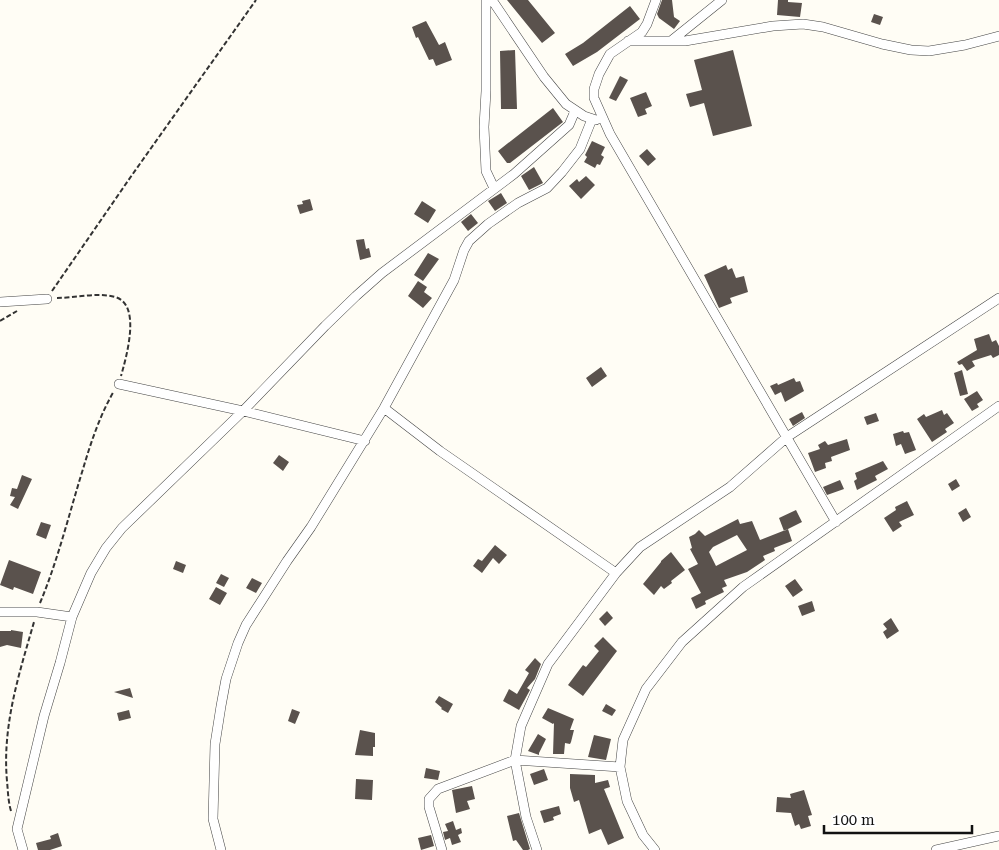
<svg xmlns="http://www.w3.org/2000/svg" width="999" height="850" viewBox="0 0 999 850" font-family="'Roboto Serif',serif">
<style>
.building{fill:#5a524d;fill-rule:evenodd}
.lines{fill:none;stroke-linecap:round;stroke-linejoin:round}
.minor-casing{stroke:#444;stroke-width:10}
.path{stroke:#333;stroke-width:2;stroke-dasharray:5 2.5;stroke-linecap:butt}
.minor{stroke:#fff;stroke-width:9}
</style>
<rect width="100%" height="100%" fill="#fffdf5"/>
<path class="building" d="M507,0h21l27,33 -13,10z
M662,0h10l2,17 6,4 -6,8 -15,-11 -2,-4z
M778,0h10v2l14,1 -2,14 -23,-2z
M630,6l10,13 -43,33 -24,14 -8,-12 18,-11z
M874,14l9,3 -3,8 -9,-3z
M426,21l13,24 6,-3 7,18 -16,6 -3,-7 -4,1 -11,-23 -2,1 -4,-11z
M515,50l2,59h-16l-1,-58z
M733,50l19,76 -39,10 -9,-33 -14,4 -4,-13 16,-4 -8,-30z
M620,76l8,4 -12,21 -7,-3z
M646,92l6,14 -7,3 2,5 -9,3 -8,-19z
M553,108l10,14 -53,41h-3l-9,-12z
M592,141l13,6 -4,8 3,2 -4,8 -3,-1 -2,4 -11,-6 3,-5 -2,-2z
M647,149l9,10 -8,7 -9,-10z
M534,167l9,16 -14,7 -8,-14z
M586,176l9,9 -14,14 -12,-13 8,-7 2,3z
M501,193l6,10 -12,8 -7,-10z
M310,199l3,11 -13,4 -3,-9 6,-1 -1,-3z
M422,201l14,9 -8,13 -14,-9z
M471,214l7,9 -10,8 -7,-9z
M364,239l2,10 3,-1 2,9 -11,3 -4,-20z
M428,253l11,6 -16,22 -9,-6z
M726,265l2,5 4,-2 4,10 8,-2 4,16 -18,6 2,5 -13,5 -15,-33z
M418,281l9,6 -3,5 8,6 -9,10 -15,-12z
M989,334l3,8 4,-2 3,6v9l-6,3 -2,-3 -19,6 3,5 -8,5 -5,-7 -3,1 -2,-3 20,-12 -3,-11z
M601,367l6,9 -15,11 -6,-9z
M962,370l6,24 -8,2 -6,-23z
M794,378l2,4 4,-1 4,10 -19,11 -4,-10 -6,3 -5,-9 7,-3 1,2z
M977,391l6,9 -6,4 2,3 -7,4 -8,-12z
M942,410l2,5 3,-2 7,10 -9,6 2,3 -15,10 -15,-23 7,-5 2,3z
M802,412l3,6 -12,8 -4,-7z
M876,413l3,8 -12,4 -3,-8z
M903,431l1,2 5,-1 7,18 -11,4 -4,-10 -5,2 -3,-12z
M847,439l3,11 -19,7 1,4 -7,2 1,5 -11,4 -7,-19 12,-4 -2,-4 7,-4 3,4z
M279,455l10,7 -6,9 -10,-8z
M883,461l5,8 -13,7 2,4 -20,10 -3,-9 3,-2 -2,-6z
M22,475l10,4 -14,30 -8,-4 5,-8 -5,-1 2,-8 5,1z
M956,479l4,7 -8,5 -4,-7z
M840,480l4,9 -17,6 -4,-8z
M907,501l7,14 -15,7 3,4 -9,6 -9,-14 12,-8 -1,-3z
M966,508l5,9 -8,5 -5,-9z
M796,510l6,12 -18,9 -5,-13z
M738,519l2,5 12,-3 8,19 28,-11 4,12 -18,7 1,3 -12,5 2,4 -18,12 -23,8 3,6 -5,2 2,4 -19,9 1,3 -10,5 -5,-11 10,-5 -13,-24 10,-5 -8,-15 2,-1 -3,-11 6,-3 4,-4 6,6zM737,535l10,15 -31,16 -7,-14 4,-5z
M41,522l10,3 -5,14 -10,-4z
M495,545l12,10 -8,9 -6,-6 -11,15 -9,-7 5,-7 4,2z
M671,552l14,18 -14,11 1,2 -8,6 -3,-3 -7,9 -11,-11 18,-22v-1z
M9,560l32,12 -8,22 -19,-7 -1,3 -13,-5z
M176,561l10,4 -3,8 -10,-4z
M221,574l8,4 -5,9 -8,-4z
M252,578l10,5 -6,10 -10,-5z
M795,579l8,11 -10,7 -8,-11z
M216,587l11,6 -7,12 -11,-6z
M812,601l3,10 -13,5 -4,-10z
M607,611l6,7 -8,8 -6,-7z
M891,618l8,13 -12,8 -4,-7 4,-3 -4,-5z
M11,630l12,2 -2,16 -14,-3 -7,2v-16h11z
M603,637l14,14 -34,45 -15,-11 15,-20 3,2 13,-16 -5,-5z
M535,658l6,6 -6,15 -8,9 3,2 -11,20 -16,-9 6,-12 8,5 12,-21 -4,-3z
M130,688l3,10 -19,-6z
M439,696l14,8 -5,9 -7,-4 1,-1 -7,-6z
M606,704l10,6 -4,6 -10,-5z
M548,708l26,11 -4,11h4l-3,12 -1,2 -5,-1 -1,11h-11l1,-31 -1,1 -11,-6z
M292,709l8,3 -5,12 -7,-3z
M129,710l2,8 -12,3 -2,-8z
M360,730l15,3v14h-2v9l-18,-1z
M538,734l8,5 -7,14v2l-11,-4z
M594,735l17,4 -5,21 -18,-3z
M426,768l14,3 -2,9 -14,-2z
M544,769l4,11 -14,5 -4,-11z
M570,774l25,1v8l13,-3 2,7 -6,2 20,49 -16,7 -7,-16 -12,5 -10,-34 -5,2 -4,-14z
M356,779l17,1 -1,20 -17,-1z
M472,786l3,13 -8,2 3,8 -14,4 -4,-23z
M804,790l8,25 -4,1 3,10 -10,3 -2,-5 -4,2 -4,-13 -15,-1 1,-15 14,1 -1,-4z
M559,806l2,8 -8,3 1,3 -10,3 -4,-12z
M519,813l11,36 -2,1h-5l-7,-10 -3,1 -6,-25z
M453,821l3,9 5,-2 1,5 -4,2 3,7 -9,3 -2,-7 -5,2 -2,-8 5,-1 -3,-7z
M58,833l4,13 -12,4h-12l-2,-7 15,-4 -1,-3z
M431,835l3,11 -13,4 -3,-12z"/>
<g class="lines">
<defs>
<path id="minor" d="M486,0v91l-2,36 2,44 8,17
M492,0l52,77 22,27 18,12 12,4
M656,0l-9,24 -5,8 -32,22 -11,20 -5,15v9l16,36 226,388
M628,41h57l88,-15 30,-2 20,3 59,17 29,6 18,1 36,-6 34,-9
M671,41l51,-41
M0,302l47,-3
M119,384l124,27 122,30
M384,408l56,43 176,122
M0,612h37l35,5
M23,850l-6,-21 27,-113 16,-53 12,-46 19,-44 15,-25 16,-20 121,-117 82,-85 31,-30 26,-23 132,-99 55,-49 6,-14
M221,850l-8,-31 2,-75 6,-38 5,-27 12,-36 8,-18 41,-64 24,-34 73,-119 70,-128 10,-30 5,-9 19,-17 30,-21 29,-15 15,-16 18,-23 12,-30
M442,850l-13,-43v-8l9,-10 77,-29 105,7
M537,850l-11,-33 -11,-57 6,-34 27,-62 68,-91 24,-26 90,-60 57,-50 212,-139
M655,850l-12,-15 -16,-34 -7,-34 3,-27 23,-51 36,-47 61,-55 256,-181
M936,850l63,-14"/>
</defs>
<use href="#minor" class="minor-casing"/>
<path class="path" d="M52,291l80,-116 124,-175
M57,298c18,0 40,-6 58,-1 27,7 11,61 6,79
M0,321l17,-10
M40,603c18,-43 29,-89 43,-134 8,-27 17,-54 31,-78
M11,811c-3,-10 -3,-20 -4,-30 -5,-55 12,-107 27,-159"/>
<use href="#minor" class="minor"/>
</g>
<path d="M824 825v8h148v-8" fill="none" stroke="#111111" stroke-width="2.5"/>
<text x="832" y="825" font-size="15" fill="#111111" stroke="#ffffff" stroke-width="4" paint-order="stroke">100 m</text>
</svg>
